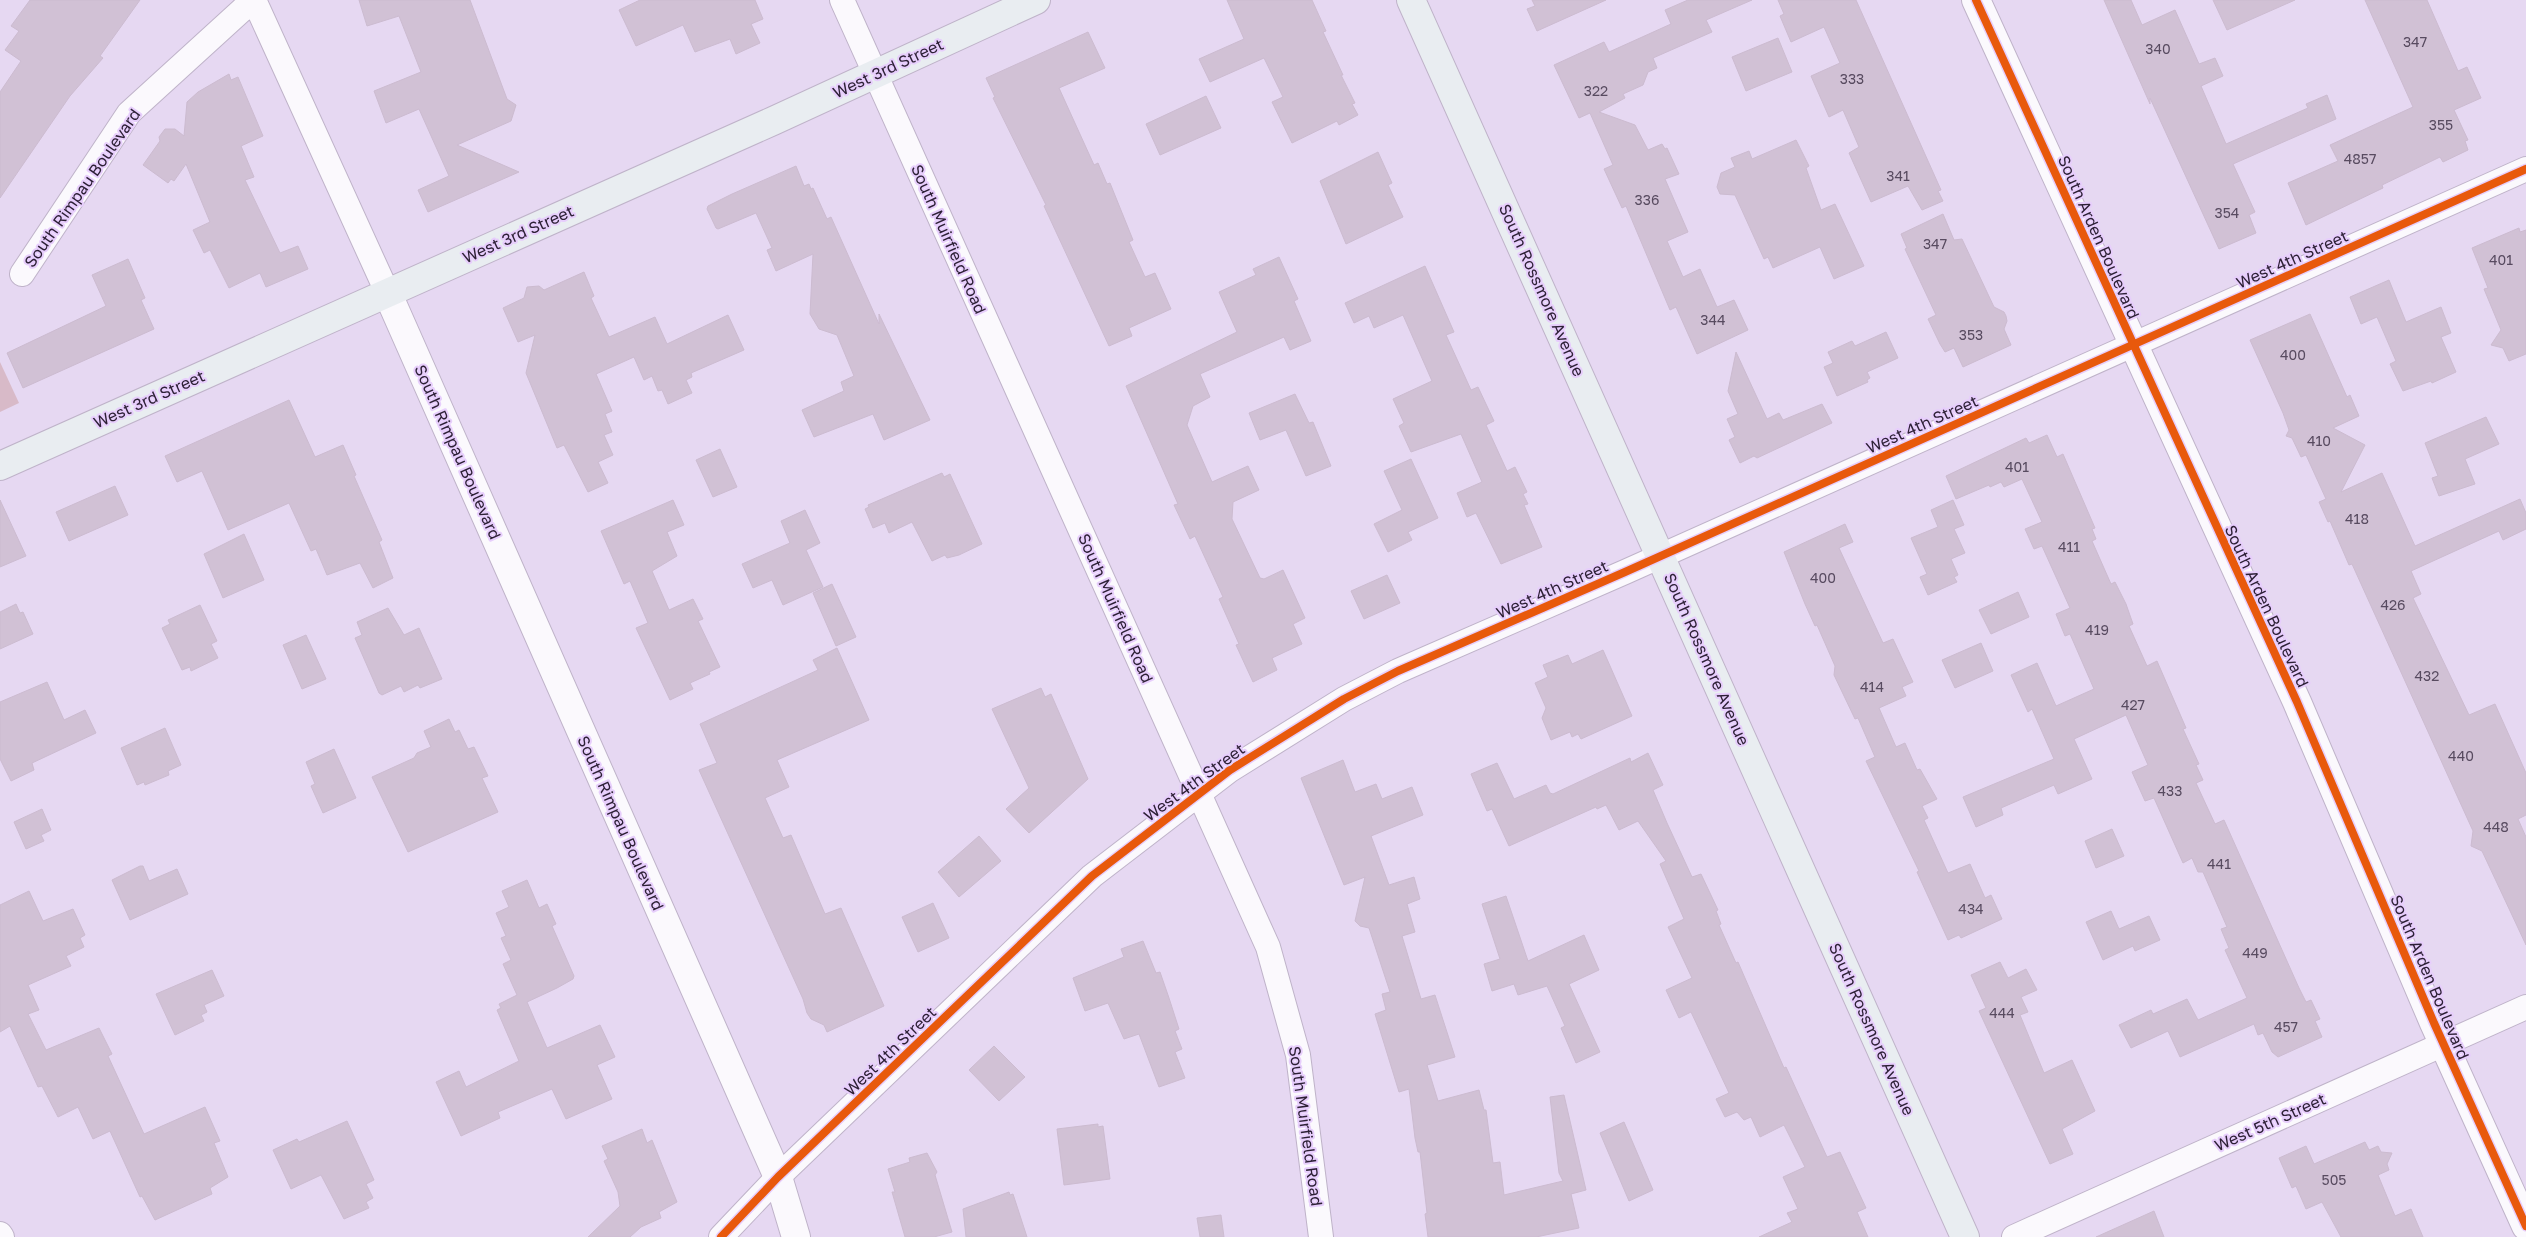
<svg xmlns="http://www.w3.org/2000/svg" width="2526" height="1237" viewBox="0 0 2526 1237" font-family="'Golos Text',sans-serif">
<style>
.grass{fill:#d8bac8}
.building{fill:#d1c1d5;stroke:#ccbbd0}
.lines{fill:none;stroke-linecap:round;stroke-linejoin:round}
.minor-casing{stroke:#bfb3c9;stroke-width:26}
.tertiary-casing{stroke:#bfb3c9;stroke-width:30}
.secondary-casing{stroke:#bfb3c9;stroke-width:30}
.minor{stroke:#fbf9fd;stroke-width:24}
.tertiary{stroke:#fbf9fd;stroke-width:28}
.secondary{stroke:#e9edf1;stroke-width:28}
.cycleway-casing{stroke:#e7cefc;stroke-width:11}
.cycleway{stroke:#e8590c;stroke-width:8}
.labels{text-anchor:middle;stroke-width:4;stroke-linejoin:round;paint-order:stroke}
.number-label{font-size:14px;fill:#584b60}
.street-label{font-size:16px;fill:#2d2036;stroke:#e7cefc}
</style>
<rect width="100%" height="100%" fill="#e6d8f2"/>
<path class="grass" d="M0,362l19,41 -19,9z"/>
<path class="building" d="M30,0h110l-40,56 3,2 -33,38 -70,102v-106l21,-31 -16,-11 14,-19 -8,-5z
M359,0h111l37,99 9,6 -5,16 -54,24 62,27 -91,40 -10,-22 31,-14 -30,-67 -33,14 -12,-32 47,-19 -22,-56 -32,10z
M640,0h115l8,19 -12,5 9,19 -24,11 -6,-15 -35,13 -12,-27 -47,21 -17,-36z
M1227,0h85l14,31 -3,1 20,43h-2l14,28 -3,1 6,11 -19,10 -2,-4 -45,22 -20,-41 11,-5 -19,-39 -54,24 -11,-23 45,-20z
M1532,0h74l-69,31 -10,-22 8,-3z
M1688,0h64l-46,20 6,12 -59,26 4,10 -9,4 -5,13 -20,9 2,4 -26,14 36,13 13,25 14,-6 3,5 2,-1 12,26 -14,5 23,53 -21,9 16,36 17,-8 17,38 17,-7 14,30 -51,24 -21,-47 -6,3 -44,-104 -4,2 -18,-39 9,-4 -23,-52 -11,5 -25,-53 50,-23 5,10 62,-28 -6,-14z
M1778,0h78l85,190 -3,1 5,10 -21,9 -14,-24 -37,16 -22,-49 10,-6 -16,-37 -14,7 -18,-41 29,-13 -16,-36 -33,15 -11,-26 4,-2z
M2104,0h27l11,25 33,-15 24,54 16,-6 8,18 -22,10 25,58 82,-36 -2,-4 21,-9 9,24 -103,45 22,48 -6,3 7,18 -37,16 -69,-151v6z
M2213,0h82l-68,30z
M2365,0h62l31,71 9,-4 14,31 -27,12 14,30 -3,1 3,9 -25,12 -3,-5 -58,28 1,3 -77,37 -18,-42 50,-22 -8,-16 83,-38z
M1088,32l17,36 -46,20 35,77 4,-2 9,21 3,-1 23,57 -4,2 16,35 10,-4 16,36 -42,19 3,8 -23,10 -65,-140 2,-1 -53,-107 2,-1 -9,-19z
M1778,38l14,34 -46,19 -14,-34z
M229,74l2,6 7,-3 25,59 -22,10 13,31 -9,3 35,73 18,-7 10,23 -42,18 -6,-14 -31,15 -19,-38 -6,3 -11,-23 17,-8 -24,-58 -12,17 -3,-2 -3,4 -25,-18 17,-24 -1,-4 6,-8h10l9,7 3,-34 11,-10z
M1206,96l15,32 -61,27 -14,-31z
M1796,140l13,26 -3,2 15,42 14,-6 29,62 -30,13 -14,-32 -47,21 -5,-11 -4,2 -29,-64 -15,-1 -3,-7 4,-14 14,-6 -4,-9 18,-7 3,8z
M1378,152l14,31 -4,2 15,32 -57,27 -26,-63z
M796,166l8,20 5,-2 2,5 2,-1 14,31 4,-2 48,107v-10l51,106 -46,20 -11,-26 -59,23 -12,-27 42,-19 -3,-9 13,-6 -17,-41 -18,-6 -9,-15 3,-60 -37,17 -9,-21 5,-2 -16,-35 -38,16 -2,-1 -9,-19 1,-3 24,-12z
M1943,214l11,26 8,-1 32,68 10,5 2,4 1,5 -3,8 7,16 -48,22 -9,-19 -9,4 -5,-8 -12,-25 8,-4 -31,-66 2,-1 -6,-14z
M2519,228l1,4 6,-2v124l-17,7 -6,-13 -12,-3 10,-15 -17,-41 4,-1 -16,-40z
M1279,257l19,42 -4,2 17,40 -21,9 -6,-13 -84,37 10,23 -17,9 -6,19 25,57 36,-16 11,24 -26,12 -1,17 28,59 4,1 19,-9 22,48 -12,6 9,20 -30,14 5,12 -24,12 -17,-37 3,-1 -20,-45 4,-2 -28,-61 -5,3 -16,-34 4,-1 -52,-118 111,-54 -18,-40 37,-17 -3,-6z
M128,259l17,39 -4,2 13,29 -131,59 -16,-35 99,-47 -14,-31z
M1425,266l29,66 -8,3 25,55 7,-3 16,34 -8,4 21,46 8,-4 12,25 -4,2 5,10 -4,1 18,42 -41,17 -25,-51 -9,4 -10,-24 25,-11 -21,-48 -50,18 -12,-26 5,-3 -11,-24 39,-18 -29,-66 -29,13 -5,-12 -15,7 -9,-20z
M584,272l10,24 -3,2 18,39 46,-20 12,27 61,-29 16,35 -53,23 1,4 -6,3 6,13 -24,11 -6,-14 -4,1 -6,-15 -8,4 -10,-23 -38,17 16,37 -7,3 7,18 -8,3 9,20 -15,7 10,21 -20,9 -24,-47 -7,3 -31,-75 9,-38 -17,7 -15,-34 21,-10 3,-11 12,-1 5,4z
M2389,280l17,42 35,-15 10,26 -10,4 15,35 -24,11 -1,-2 -28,10 -13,-27 6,-3 -19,-44 -16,7 -11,-27z
M2310,314l37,83 3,-2 9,21 -26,12 32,17 -24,47 41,-19 33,73 105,-47 6,14v16l-23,11 -4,-9 -88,40 10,23 -8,4 56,117 26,-11 31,69v42l-8,4 8,18v108l-44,-94 -11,-5 2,-15 -121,-267 -3,1 -19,-44 -2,1 -9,-20 7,-3 -20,-44 -5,2 -9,-19 -6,-2 3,-6 -6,-17 -33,-73z
M1886,332l12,26 -31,14 3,6 -3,2 1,2 -31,14 -13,-29 9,-4 -5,-11 24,-11 3,5z
M1736,352l31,67 12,-6 4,7 39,-16 10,19 -75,35 -3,-2 -14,7 -11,-23 6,-3 -8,-18 11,-5 -10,-23z
M1295,394l14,29 4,-1 18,44 -25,10 -20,-46 -26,10 -11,-27z
M289,400l26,57 28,-12 13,30 -2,1 28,64 -3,2 14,36 -20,10 -13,-25 -33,12 -11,-26 -5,2 -22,-48 -61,27 -26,-59 -25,11 -12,-26z
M2486,417l13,27 -34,15 10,25 -36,12 -7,-18 6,-2 -13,-33z
M2047,435l10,22 6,-3 32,74 -3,1 4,10 -4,2 19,43 4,-2 11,22 7,20 -4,2 18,40 10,-5 29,67 -3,1 16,35 -3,1 7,15 -7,3 19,41 9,-4 75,168 7,14 5,-2 9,19 -5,2 7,16 -44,20 -6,-5 -9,-19 -5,2 -4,-11 -74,33 -12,-26 -37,17 -12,-23 32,-15 2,4 34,-15 11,21 49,-22 -22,-48 4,-2 -8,-19 6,-2 -24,-55h-5l-6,-14 -9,5 -29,-65 -9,3 -13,-29 16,-7 -22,-50 -52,24 18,40 -34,15 -4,-9 -53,23 2,7 -27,12 -13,-30 91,-38 -22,-50 -4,3 -17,-37 26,-12 19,43 38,-17 -24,-55 -5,2 -9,-22 14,-6 -28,-62 -8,3 -9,-20 17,-7 -20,-43 -18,8 -3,-5 -11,5 -1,-2 -33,14 -10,-23 80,-38 3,5z
M720,449l17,38 -24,10 -17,-37z
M1411,459l27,59 -30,14 4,8 -24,12 -14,-28 28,-14 -18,-39z
M942,473l2,4 6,-3 32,70 -23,11 -12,3 -2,-3 -13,6 -20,-39 -23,11 -4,-10 -12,5 -8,-19 4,-2 -1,-2z
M115,486l13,29 -59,26 -13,-29z
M0,500l26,56 -26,11z
M673,500l11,25 -17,7 10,24 -25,15 17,39 24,-11 10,20 -5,2 22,46 -11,5 1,2 -20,9 3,6 -23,11 -34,-72 12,-5 -18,-42 -6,3 -23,-53z
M1953,500l11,25 -10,4 11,24 -14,6 7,16 -4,2 3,5 -29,13 -8,-18 7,-3 -16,-36 27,-11 -7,-17z
M805,510l15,33 -14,7 17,37 -40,18 -11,-25 -19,8 -11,-24 48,-21 -9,-22z
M1845,524l8,18 -14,6 44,95 10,-4 20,43 -11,5 4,9 -27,12 17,39 9,-4 12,27 3,-1 17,30 -15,7 6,12 -4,2 24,53 22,-9 15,34 6,-3 11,24 -41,19 -2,-3 -11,5 -31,-68 2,-1 -53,-110 9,-4 -17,-39 -3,1 -21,-44 1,-9 -18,-41 -2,1 -10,-22 -21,-52z
M244,534l20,46 -41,18 -19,-44z
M1387,575l13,28 -36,16 -13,-28z
M832,584l24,53 -20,9 -23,-53z
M2018,592l11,25 -38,17 -12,-24z
M16,604l4,9 3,-1 10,22 -33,15v-37z
M200,605l17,36 -6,3 7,14 -27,13 -1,-4 -8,3 -20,-42 8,-4 -2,-4z
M388,608l16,27 15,-7 23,51 -22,9 -2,-3 -14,7 -3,-6 -19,9 -3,-2 -24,-55 7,-3 -5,-13z
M306,635l20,44 -24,10 -19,-44z
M1981,643l12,28 -38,17 -13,-28z
M837,648l32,72 -92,40 12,27 -24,11 18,40 8,-3 34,79 16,-6 43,98 -57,26 -3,-7 -13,-6 -4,-6 -4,-14 -104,-229 18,-7 -17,-39 118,-54 -5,-10z
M1603,650l29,66 -51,23 -3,-5 -6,3 -2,-5 -19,8 -9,-22 4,-10 -11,-25 13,-6 -5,-12 25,-10 4,9z
M47,682l17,38 21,-10 11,23 -64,30 2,7 -23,11 -11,-22v-57z
M1041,688l4,9 6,-3 37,85 -59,54 -23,-24 23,-21 -37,-79z
M449,719l6,13 4,-2 9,19 6,-2 14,29 -6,2 16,34 -90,40 -36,-75 42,-19 3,-5 14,-6 -7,-16z
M165,728l16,37 -13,6 1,4 -24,10 -1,-3 -7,3 -16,-37z
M334,749l22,49 -33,15 -12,-27 4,-2 -9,-22z
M1648,753l15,32 -10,5 14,33 25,54 9,-3 17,36 -2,1 5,13 -2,1 17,38 2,-1 46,106 2,-1 41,90 13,-5 26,56 -9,4 11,25h-109l33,-15 -5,-9 11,-4 -15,-32 22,-10 -21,-42 -24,12 -9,-20 -7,3 -7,-8 -12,5 -9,-18 13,-6 -38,-81 -12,6 -13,-28 26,-12 -24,-51 16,-8 -24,-55 6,-3 -28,-40 -19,9 -13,-25 -9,4 -1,-2 -87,39 -17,-37 -5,2 -16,-37 26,-11 17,36 32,-14 4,8 3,1 77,-36 1,4z
M1343,760l12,32 21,-8 6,15 30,-12 11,28 -52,21 18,49 25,-8 6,22 -13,5 8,28 -13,4 19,63 14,-4 20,62 -28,8 11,36 41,-11 5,20h2l7,53 7,-1 4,33 59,-14 -4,-8 -9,-76 14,-2 22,95 -15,4 8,34 -43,9h-108l-3,-23 2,-1 -7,-61h-2l-3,-14 -6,-49 -10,3 -24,-78 11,-4 -4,-16 8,-2 -21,-64 -9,-2 -5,-5 10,-44 -21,8 -43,-107z
M42,809l9,21 -10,5 3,6 -18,8 -12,-27z
M2112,829l12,27 -28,12 -11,-27z
M979,836l22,25 -42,36 -21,-25z
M140,866h3l6,15 28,-12 11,25 -58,26 -18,-40z
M527,880l12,28 8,-4 9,20 -4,2 22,50 -1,3 -16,9 -30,14 20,46 53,-23 15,32 -18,8 15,34 -46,20 -14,-30 -54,23 2,6 -39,18 -25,-54 23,-11 7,16 53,-26 -22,-51 4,-2 -2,-4 18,-9 -14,-31 8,-4 -10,-22 5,-2 -10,-23 13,-6 -7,-16z
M29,891l14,30 30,-12 12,26 -5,3 4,9 -18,9 5,10 -43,19 11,25 -11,4 18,36 53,-22 13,26 -4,2 36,78 61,-27 15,34 -6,2 14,34 -18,11 2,6 -57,26 -13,-24 -2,1 -30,-66 -17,8 -15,-32 -20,10 -16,-31 -4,1 -28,-61 -10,6v-127z
M1506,896l22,65 56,-26 15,35 -30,14 31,68 -24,11 -15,-35 4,-2 -18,-40 -29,9 -4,-11 -22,7 -8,-27 16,-5 -18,-55z
M933,903l16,35 -31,14 -16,-35z
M2111,911l8,18 30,-13 11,24 -25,11 -2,-5 -30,14 -17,-38z
M1143,941l13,32 4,-1 9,26 10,31 -4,2 7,18 -7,3 10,26 -26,9 -20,-53 -15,5 -16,-36 -23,8 -12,-33 51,-21 -3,-8z
M2000,962l8,16 18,-9 11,21 -16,7 7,15 -8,3 24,58 28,-13 23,51 -33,18 11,25 -23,10 -71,-153 7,-3 -15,-33z
M212,970l12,26 -20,9 3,7 -6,3 3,6 -29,14 -19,-41z
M994,1046l31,31 -26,24 -30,-31z
M347,1121l27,59 -8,4 7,14 -7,4 3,6 -25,11 -23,-44 -30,14 -18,-39 24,-11 2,3z
M1624,1122l29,68 -24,11 -29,-68z
M1098,1124v3l5,-1 7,53 -46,6 -7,-56z
M642,1129l5,14 5,-3 25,62 -18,10 2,6 -20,9 -11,10h-42l32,-31 -2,-14 -14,-31 4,-2 -6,-13z
M2365,1142l4,8 9,-4 3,6 11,1 -5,11 2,6 -11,5 17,41 16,-7 12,28h-82l-19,-35 -16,7 -10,-23 -4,2 -13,-30 27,-12 8,18z
M927,1153l10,19 -2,3 17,57 -18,5h-29l-13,-45h3l-7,-23 22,-7 -1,-4z
M1009,1192l1,3 3,-1 14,43h-61l-3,-28z
M2154,1211l10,26h-68z
M1221,1215l3,22h-24l-3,-19z"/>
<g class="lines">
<defs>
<path id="minor" d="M842,0l426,947 30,108 23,182
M22,274l107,-161 113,-103 13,-8 132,290
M0,1234l2,3
M721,1237l57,-60 314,-301 138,-106 114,-71 54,-28 227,-99 901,-403
M2014,1237l512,-230"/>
<path id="tertiary" d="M1976,0l321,702 137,321 92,203
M387,292l391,885 18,60"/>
<path id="secondary" d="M1411,0l554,1237
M0,466l773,-345 263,-121"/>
</defs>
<use href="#minor" class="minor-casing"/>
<use href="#tertiary" class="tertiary-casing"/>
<use href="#secondary" class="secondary-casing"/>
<use href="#minor" class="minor"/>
<use href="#tertiary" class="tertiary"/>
<use href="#secondary" class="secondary"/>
<defs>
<path id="cycleway" d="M1976,0l321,702 137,321 92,203
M721,1237l57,-60 314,-301 138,-106 114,-71 54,-28 227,-99 901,-403"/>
</defs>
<use href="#cycleway" class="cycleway-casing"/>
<use href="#cycleway" class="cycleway"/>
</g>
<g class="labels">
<g class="number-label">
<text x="2415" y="47">347</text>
<text x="2158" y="54">340</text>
<text x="1852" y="84">333</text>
<text x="1596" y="96">322</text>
<text x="2441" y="130">355</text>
<text x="2360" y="164">4857</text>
<text x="1898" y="181">341</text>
<text x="1647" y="205">336</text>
<text x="2227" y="218">354</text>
<text x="1935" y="249">347</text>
<text x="2501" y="265">401</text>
<text x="1713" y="325">344</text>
<text x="1971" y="340">353</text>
<text x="2293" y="360">400</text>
<text x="2319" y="446">410</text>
<text x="2017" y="472">401</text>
<text x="2357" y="524">418</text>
<text x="2069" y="552">411</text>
<text x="1823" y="583">400</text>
<text x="2393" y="610">426</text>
<text x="2097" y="635">419</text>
<text x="2427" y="681">432</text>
<text x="1872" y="692">414</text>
<text x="2133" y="710">427</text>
<text x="2461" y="761">440</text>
<text x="2170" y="796">433</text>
<text x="2496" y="832">448</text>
<text x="2219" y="869">441</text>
<text x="1971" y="914">434</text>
<text x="2255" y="958">449</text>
<text x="2002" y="1018">444</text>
<text x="2286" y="1032">457</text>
<text x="2334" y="1185">505</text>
</g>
<g class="street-label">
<text transform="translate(888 68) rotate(-25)" y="6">West 3rd Street</text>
<text transform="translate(82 188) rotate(-55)" y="6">South Rimpau Boulevard</text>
<text transform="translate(518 234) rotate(-24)" y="6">West 3rd Street</text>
<text transform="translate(2099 237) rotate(66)" y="6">South Arden Boulevard</text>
<text transform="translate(949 239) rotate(66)" y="6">South Muirfield Road</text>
<text transform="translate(2292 259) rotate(-24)" y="6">West 4th Street</text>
<text transform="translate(1542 290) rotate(66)" y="6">South Rossmore Avenue</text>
<text transform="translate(149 399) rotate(-24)" y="6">West 3rd Street</text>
<text transform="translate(1922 424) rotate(-24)" y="6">West 4th Street</text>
<text transform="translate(458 452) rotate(66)" y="6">South Rimpau Boulevard</text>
<text transform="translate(1552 589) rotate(-24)" y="6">West 4th Street</text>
<text transform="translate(2267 606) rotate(65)" y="6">South Arden Boulevard</text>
<text transform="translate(1116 608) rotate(66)" y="6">South Muirfield Road</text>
<text transform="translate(1707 659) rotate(66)" y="6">South Rossmore Avenue</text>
<text transform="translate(1194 782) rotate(-36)" y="6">West 4th Street</text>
<text transform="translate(621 823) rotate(66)" y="6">South Rimpau Boulevard</text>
<text transform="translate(2430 977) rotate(67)" y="6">South Arden Boulevard</text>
<text transform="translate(1872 1029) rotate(66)" y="6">South Rossmore Avenue</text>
<text transform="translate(890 1051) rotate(-44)" y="6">West 4th Street</text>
<text transform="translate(2270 1122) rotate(-24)" y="6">West 5th Street</text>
<text transform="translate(1306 1126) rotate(82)" y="6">South Muirfield Road</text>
</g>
</g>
</svg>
